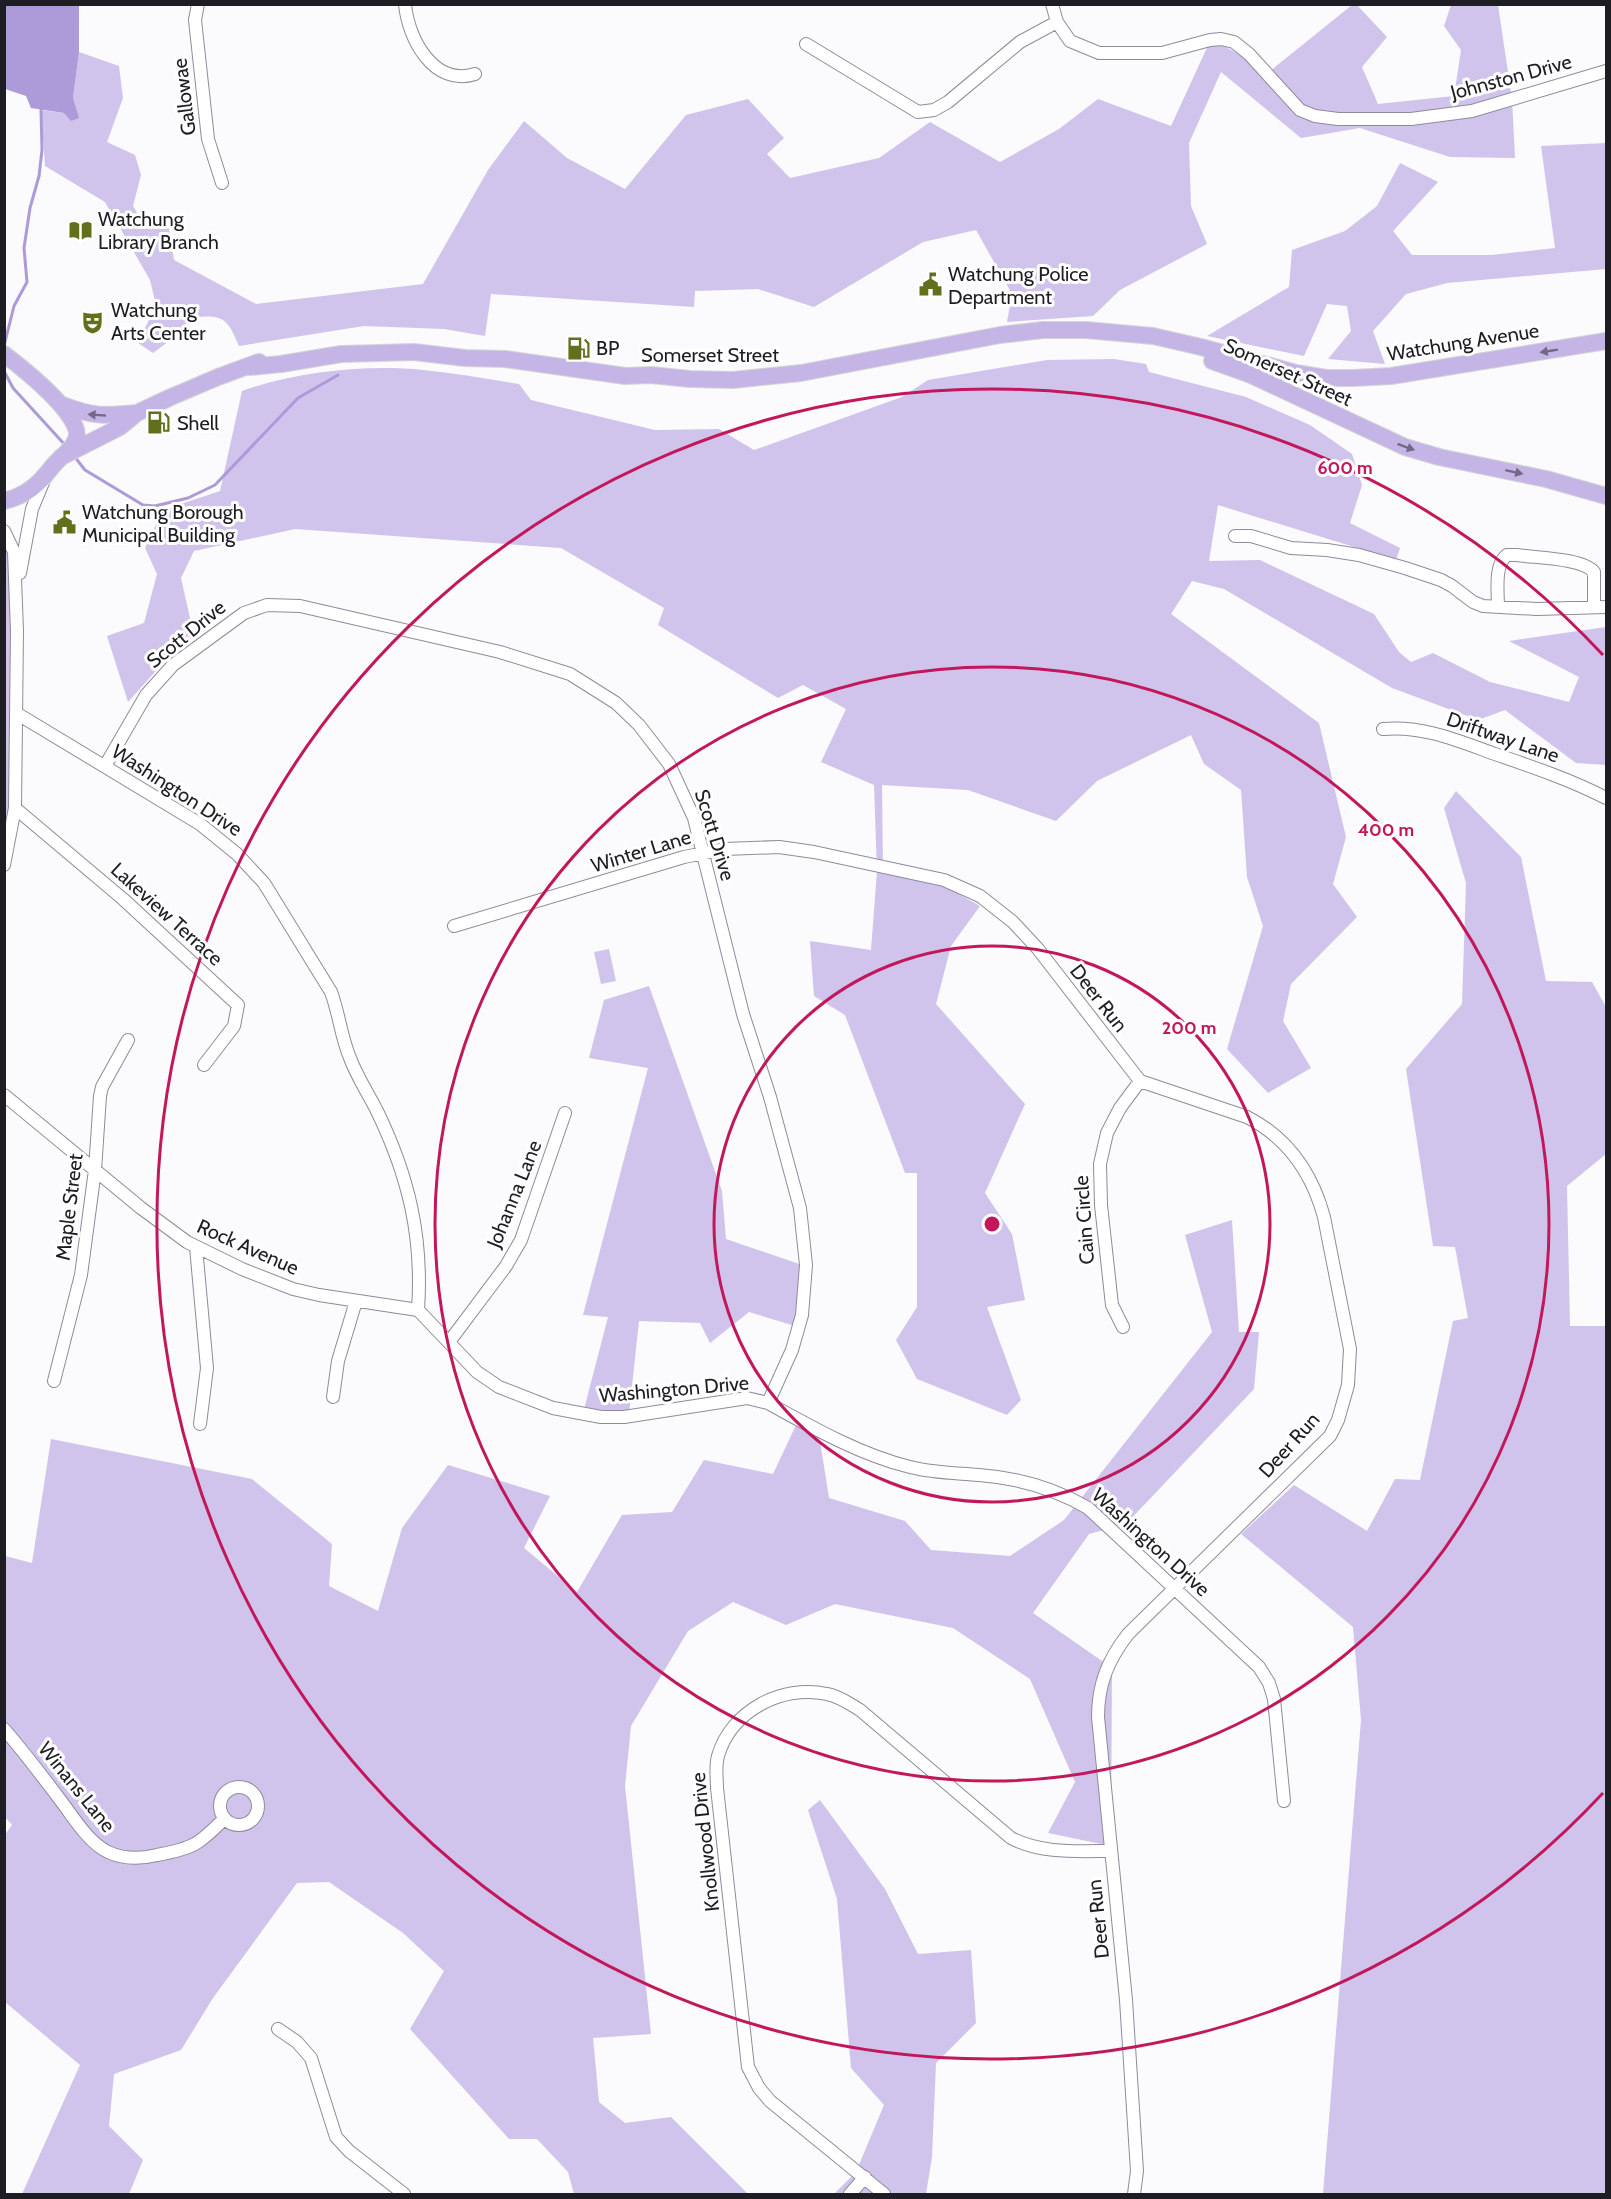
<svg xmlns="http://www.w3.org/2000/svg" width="1611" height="2199" viewBox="0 0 1611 2199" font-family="Cabin,sans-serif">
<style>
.green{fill:#d0c4ed}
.water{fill:#ad9ad8}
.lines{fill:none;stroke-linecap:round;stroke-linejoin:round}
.stream{stroke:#ad9ad8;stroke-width:3}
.minor-casing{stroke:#8f8b9b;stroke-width:14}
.major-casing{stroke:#d6d6d7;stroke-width:18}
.minor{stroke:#fff;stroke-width:12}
.major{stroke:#c5b5e6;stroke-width:16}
.oneway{fill:#726984}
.ring{fill:none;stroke:#c2185b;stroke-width:3}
.labels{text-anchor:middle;stroke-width:6;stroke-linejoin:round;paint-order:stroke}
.street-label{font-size:20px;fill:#1e1d23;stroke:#fff}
.poi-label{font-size:20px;fill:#1e1d23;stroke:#fff;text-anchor:start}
.centre{fill:#c2185b;stroke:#fff;stroke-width:3}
.ring-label{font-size:18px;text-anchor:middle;font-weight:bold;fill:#c2185b;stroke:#fff;stroke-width:6;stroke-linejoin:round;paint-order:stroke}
</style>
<rect width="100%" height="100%" fill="#fbfafd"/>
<path class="green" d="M1352,5h5l30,32 -25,30 16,37 76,-8 7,-46 -17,-24 7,-21h47l14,94 3,59 -65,-1 -90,-29 -59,10 -80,-66 -32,71 2,63 16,38 -87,46 -27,26 -86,6 5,-28 -36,-64 -53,12 -109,65 -56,-18 -63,2 -1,16 -203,-13 -6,42 -41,-7 -80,-3 -125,20c-12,-30 -18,-32 -49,-28l-10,15 -27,20 -15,-10 18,-38 -6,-25 -45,-78 -60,-36 -4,-56 23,3 9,-15 6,-46 40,14 4,32 -16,44 28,13 6,20 -8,31 13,22h23l5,32 82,44 167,-20 65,-114 36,-49 43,37 58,31 61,-74 62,-16 36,39 -17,16 23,24 89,-20 51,-36 70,40 59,-33 39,-30 73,27 40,-87 59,32z
M1606,143v126l-159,14 -41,11 -33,37 12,33 -57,-5 23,-28 -4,-25 -20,-2 -23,52 -97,-20 82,-49 3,-37 53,-19 32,-25 23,-43 38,19 -45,49 19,24h79l64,-7 -14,-102z
M1114,359l32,5 3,8 97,25 64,28 42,29 10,31 -12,38 50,25 -4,12 -178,-55 -9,56 51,-1 114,54 25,38 12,10 22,-9 57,29 79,20 10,-25 -70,-36 97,-14v138l-30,-2 -71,-53 -27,10 -86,-32 -168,-99 -32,-8 -21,33 148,109 27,114 -13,47 24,33 -66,67 -8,37 28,47 -43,25 -41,-44 36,-123 -16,-49 -6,-87 -37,-26 -13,-29 -94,46 -41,40 -88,-31 -86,-5 1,88 63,14 34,19 -29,40 -15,58 89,100 -40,89 27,41 13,66 -38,7 34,93 -14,15 -90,-36 -21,-39 21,-33v-134h-12l-60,-158 -31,-19 -4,-55 61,9 6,-79 -3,-86 -53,-23 25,-53 -43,-24 -25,13 -120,-73 6,-17 -103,-60 -266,-19 -101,22 -13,27 13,58 -32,28 -34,38 -21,-66 37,-13 13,-49 -12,-26 18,-38 57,-19 22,-100c53,-19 125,-27 181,-21 32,3 64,9 96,14l12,16 124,30 64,-1 35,21 148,-53 26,-17 119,-20z
M5,531l4,7 6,270 -10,57z
M1456,791l65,66 25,124 46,1 14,25v147l-39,32 3,140h36v868h-283l38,-474 -8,-93 -112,-93 53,-49 73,46 28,-52 25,1 33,-159 15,-3 -13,-71 -22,-1 -27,-177 56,-65 4,-121 -22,-75z
M609,949l7,32 -15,3 -7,-32z
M649,986l73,205 4,48 85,29 -6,61 -56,-17 -39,31 -10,-20 -61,-2 -11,102 -46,-6 26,-100 -25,-2 65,-247 -59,-10 15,-58z
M1232,1220l7,112h20l-5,57 -128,135 -37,10 -56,79 79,55 -1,178 -63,-13 27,-51 -45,-103 -77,-51 -118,-24 -49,21 -53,-23 -45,29 -57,95 -6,60 26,248 -58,4 6,64 26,21 46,-6 77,77h-174l-6,-22 -31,-33h-28l-99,-110 34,-58 -41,-38 -74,-51 -32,1 -84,115 -32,52 -67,24 -5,52 34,34 -14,34h-107l58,-129 -75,-63 -1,-166 8,-11 -7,-8v-261l27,7 19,-124 201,40 80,65 -3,42 49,25 24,-83 46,-63 102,31 -26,52 53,44 45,-77 50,-3 32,-52 69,14 24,-51 22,12 10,63 76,23 26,29 79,6 54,-36 148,-188 -27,-97z
M820,1800l65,89 33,65 53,-4 5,73 -40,40 -4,94 -6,37h-92l22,-22 28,-67 -33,-37 -14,-169 -29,-89z"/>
<path class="water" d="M5,4l74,1v47l-6,46 6,20 -8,3 -7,-8 -33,-5 -5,-12 -21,-7z"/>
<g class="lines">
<path class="stream" d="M4,346l10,-40 13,-24 -3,-34 6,-40 9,-32 3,-26 -1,-40
M4,371l9,17 53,58
M74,456l11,14 58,35 12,1 33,-8 27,-13 83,-87 40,-23"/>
<defs>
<path id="minor" d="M198,4l-3,16 13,119 14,44
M405,4c3,35 29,83 70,70
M1052,4l5,18 13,19 29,12h63l48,-13 11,-1 13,3 15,12 51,56 15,6 23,3h73l61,-8 134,-40
M806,44l112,68 16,-2 14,-8 72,-60 37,-20
M4,531l10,21 3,79 -2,177 -11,57
M1235,536h16l40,12 36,2 32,5 46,13 36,12 11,6 21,16 10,4 54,3 69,-2
M20,573l12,-64 12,-29
M1498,607c0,-15 -4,-43 9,-52h10c19,3 65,3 77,17v35
M16,713l184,111 37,30 27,29 67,109c8,21 10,45 19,66 7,19 18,35 27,53 32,66 46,126 41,199l59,62 22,15 54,21 48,9h23l123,-19 21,5c45,25 93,52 142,64 23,6 46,6 69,8 40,3 75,13 109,33l171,159 10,16 5,16 10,102
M1383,729c39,-4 76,12 112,25 38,13 76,26 111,44
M105,766l41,-71 27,-30 71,-52 23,-8 33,1 200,46 70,22 46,29 23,22 30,39 25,54 49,196 27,83 30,111 6,57 -4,50 -10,35 -24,53
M15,808l108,91 115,106 -4,21 -30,39
M454,926l230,-69 41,-8 54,-2 35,5 130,28 36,16 33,26 25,27 102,132 107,36c41,21 65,56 77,100l26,132 -2,36 -10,35 -8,16 -202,198c-20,26 -30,50 -30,83l28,283 11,171 -3,23
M4,1095l137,113 46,34 55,27 51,20 26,6 99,15
M196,1247l11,121 -7,56
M1123,1327l-11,-22 -11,-100 -1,-41 7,-31 13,-25 20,-27
M449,1342l57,-76 15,-26 44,-127
M54,1381l27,-106 14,-105 5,-74 2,-9 26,-47
M333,1397l5,-36 18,-60
M4,1729c20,23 39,48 57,72 13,17 27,41 47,51 15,7 33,7 49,3 37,-7 41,-10 67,-36
M220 1806a19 19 0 1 1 38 0a19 19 0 1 1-38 0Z
M278,2029l19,13 14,16 25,79 13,14 55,43
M850,2194l15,-17
M884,2194l-114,-93 -11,-13 -11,-21 -31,-279c0,-10 -2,-22 1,-32 13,-45 64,-72 109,-62 12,2 23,10 33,16l151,128c31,16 66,13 100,13"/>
<path id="major" d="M4,354c17,13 81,63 72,85 -4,11 -17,19 -24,28 -13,17 -26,29 -48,34
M1212,361l39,14 154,72 34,10 107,22 60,17
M250,367l31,-3 60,-10 73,-2 51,6 40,1 120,17 26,-1 39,4 43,1 68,-7 199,-38 43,-5h43l67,6 48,11 95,26 30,5h27l38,-2 215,-35
M63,405c30,12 43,11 74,8
M61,457l59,-30 17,-14 34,-16 47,-20 41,-15"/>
</defs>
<use href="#minor" class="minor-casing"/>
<use href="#major" class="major-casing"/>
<use href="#minor" class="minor"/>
<use href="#major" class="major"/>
</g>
<defs><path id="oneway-solid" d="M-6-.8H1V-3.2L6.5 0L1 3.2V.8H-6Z" transform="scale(1.5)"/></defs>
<g class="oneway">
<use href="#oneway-solid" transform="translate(1549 351) rotate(171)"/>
<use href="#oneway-solid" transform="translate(97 415) rotate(-176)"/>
<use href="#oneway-solid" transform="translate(1406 447) rotate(20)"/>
<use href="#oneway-solid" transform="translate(1514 472) rotate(12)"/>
</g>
<g class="ring">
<circle cx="992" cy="1224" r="278"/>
<circle cx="992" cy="1224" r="557"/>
<path d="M1603 1793A835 835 0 1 1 1603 655"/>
</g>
<defs>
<symbol id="library-bare" viewBox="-9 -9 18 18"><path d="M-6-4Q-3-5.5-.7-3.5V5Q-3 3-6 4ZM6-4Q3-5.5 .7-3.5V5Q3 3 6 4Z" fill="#63701b" stroke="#fff" stroke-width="2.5" paint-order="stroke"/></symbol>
<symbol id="civic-bare" viewBox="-9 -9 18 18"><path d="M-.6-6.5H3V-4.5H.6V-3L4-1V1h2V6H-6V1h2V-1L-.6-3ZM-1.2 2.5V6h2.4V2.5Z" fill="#63701b" stroke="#fff" stroke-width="2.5" paint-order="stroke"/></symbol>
<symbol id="theatre-bare" viewBox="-9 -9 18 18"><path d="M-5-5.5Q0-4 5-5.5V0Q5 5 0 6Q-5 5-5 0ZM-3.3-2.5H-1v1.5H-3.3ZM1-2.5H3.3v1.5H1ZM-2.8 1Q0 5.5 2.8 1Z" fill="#63701b" stroke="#fff" stroke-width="2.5" paint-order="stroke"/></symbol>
<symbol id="fuel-bare" viewBox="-9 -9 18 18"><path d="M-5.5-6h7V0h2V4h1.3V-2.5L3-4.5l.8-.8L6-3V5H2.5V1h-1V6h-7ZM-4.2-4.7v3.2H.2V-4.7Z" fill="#63701b" stroke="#fff" stroke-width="2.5" paint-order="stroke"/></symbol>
</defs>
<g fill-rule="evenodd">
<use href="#library-bare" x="64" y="214" width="33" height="33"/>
<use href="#civic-bare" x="914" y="268" width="33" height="33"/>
<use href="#theatre-bare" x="76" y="306" width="33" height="33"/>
<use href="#fuel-bare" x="562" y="332" width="33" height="33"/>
<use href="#fuel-bare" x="142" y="406" width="33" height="33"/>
<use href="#civic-bare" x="48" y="506" width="33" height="33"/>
</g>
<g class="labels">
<g class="street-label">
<text transform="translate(1511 77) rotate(-15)" y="7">Johnston Drive</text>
<text transform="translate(184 97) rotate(-97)" y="7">Gallowae</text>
<text transform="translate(1463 342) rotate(-9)" y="7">Watchung Avenue</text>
<text x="710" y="362">Somerset Street</text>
<text transform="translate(1288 372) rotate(24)" y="7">Somerset Street</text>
<text transform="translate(186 634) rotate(-39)" y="7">Scott Drive</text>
<text transform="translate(1503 737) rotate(19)" y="7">Driftway Lane</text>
<text transform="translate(177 790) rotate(33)" y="7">Washington Drive</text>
<text transform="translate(715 835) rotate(73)" y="7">Scott Drive</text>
<text transform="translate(641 851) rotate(-17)" y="7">Winter Lane</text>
<text transform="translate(167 914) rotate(42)" y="7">Lakeview Terrace</text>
<text transform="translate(1099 998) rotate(52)" y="7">Deer Run</text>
<text transform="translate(514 1194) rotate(-68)" y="7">Johanna Lane</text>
<text transform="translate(69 1207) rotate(-83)" y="7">Maple Street</text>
<text transform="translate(1084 1220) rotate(-94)" y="7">Cain Circle</text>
<text transform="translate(248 1247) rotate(24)" y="7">Rock Avenue</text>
<text transform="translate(674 1389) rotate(-5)" y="7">Washington Drive</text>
<text transform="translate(1289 1445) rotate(-48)" y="7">Deer Run</text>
<text transform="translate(1151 1542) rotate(42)" y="7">Washington Drive</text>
<text transform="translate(77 1787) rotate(51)" y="7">Winans Lane</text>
<text transform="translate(705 1842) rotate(-96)" y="7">Knollwood Drive</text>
<text transform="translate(1098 1919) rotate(-96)" y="7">Deer Run</text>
</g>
<g class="poi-label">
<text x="98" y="226">Watchung<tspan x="98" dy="23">Library Branch</tspan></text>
<text x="948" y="281">Watchung Police<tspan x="948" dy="23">Department</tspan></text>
<text x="111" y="317">Watchung<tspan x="111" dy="23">Arts Center</tspan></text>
<text x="596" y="355">BP</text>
<text x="177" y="430">Shell</text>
<text x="82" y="519">Watchung Borough<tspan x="82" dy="23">Municipal Building</tspan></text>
</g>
</g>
<circle cx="992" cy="1224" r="9" class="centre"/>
<g class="ring-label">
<text x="1345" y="474">600 m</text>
<text x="1386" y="836">400 m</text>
<text x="1189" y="1034">200 m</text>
</g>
<rect width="1611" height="2199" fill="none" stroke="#1e1d23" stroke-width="12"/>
</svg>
